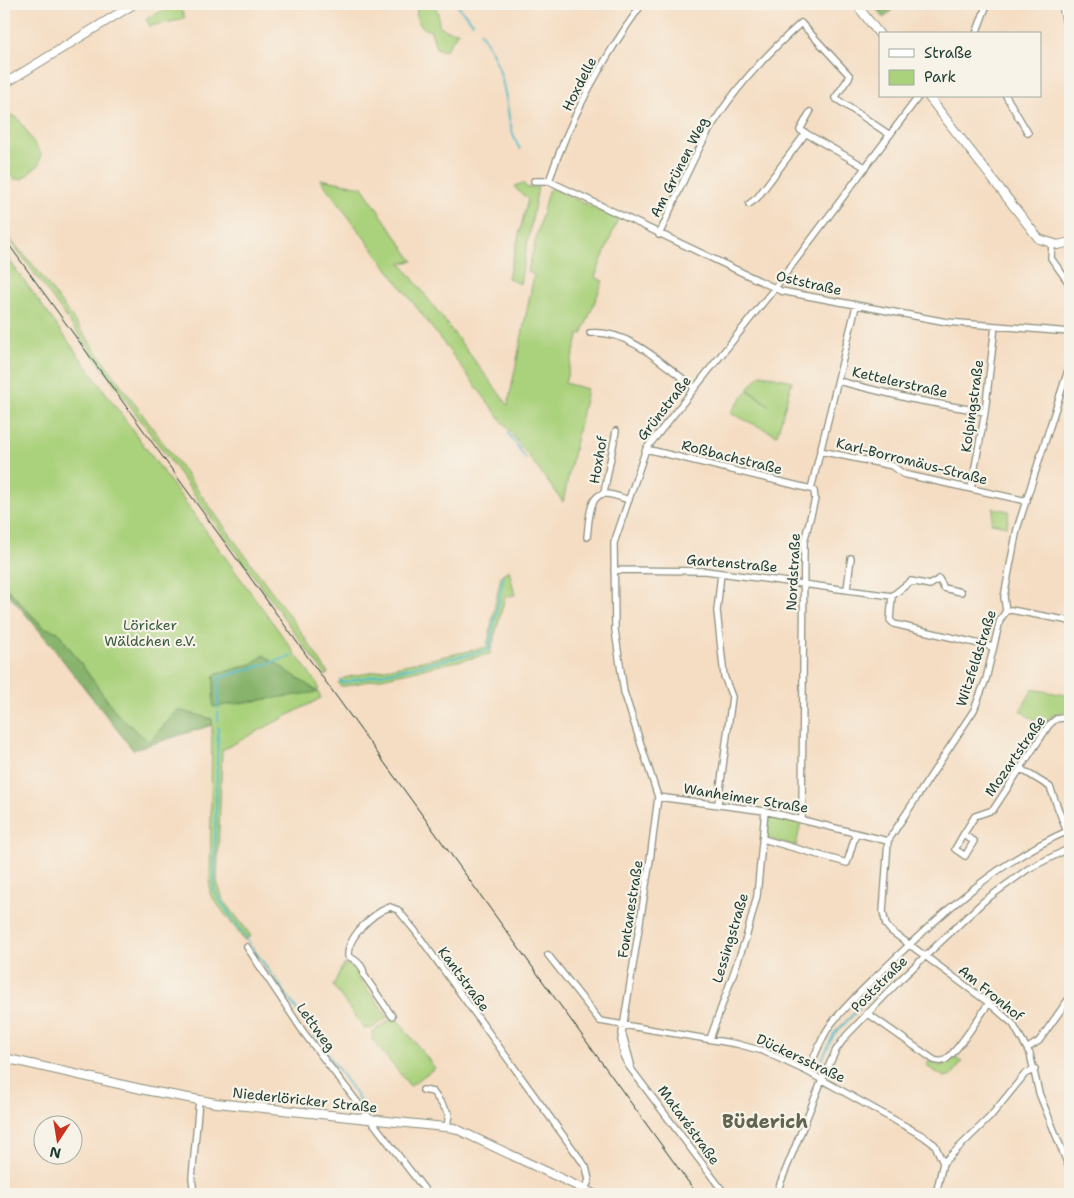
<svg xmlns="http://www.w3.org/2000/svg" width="1074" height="1198" viewBox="0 0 1074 1198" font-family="'Shantell Sans',sans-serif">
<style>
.green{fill:#aad17c;stroke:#648758;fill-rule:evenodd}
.forest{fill:#87b36c;stroke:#537850}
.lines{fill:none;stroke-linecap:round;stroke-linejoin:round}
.stream{stroke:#4cb9c7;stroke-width:2}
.street-casing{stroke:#8a8d7c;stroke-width:8}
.secondary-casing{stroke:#8a8d7c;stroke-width:10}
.street{stroke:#fff;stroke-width:5.5}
.secondary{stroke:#fff;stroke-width:8}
.tram{stroke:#1f3d34;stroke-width:1}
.labels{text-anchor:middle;stroke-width:4.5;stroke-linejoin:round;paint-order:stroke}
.street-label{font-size:14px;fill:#1f3d34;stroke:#f7f3e8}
.park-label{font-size:14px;fill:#3b5b42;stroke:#f7f3e8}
.district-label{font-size:19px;font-weight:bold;fill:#606450;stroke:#f7f3e8}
</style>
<rect width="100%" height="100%" fill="#f7f3e8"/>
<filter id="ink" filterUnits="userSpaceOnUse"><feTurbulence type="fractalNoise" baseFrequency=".02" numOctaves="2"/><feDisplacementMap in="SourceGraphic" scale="10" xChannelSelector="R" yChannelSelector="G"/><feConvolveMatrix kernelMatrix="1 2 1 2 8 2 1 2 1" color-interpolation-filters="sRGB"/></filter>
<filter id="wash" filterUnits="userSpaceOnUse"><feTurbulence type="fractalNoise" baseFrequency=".0096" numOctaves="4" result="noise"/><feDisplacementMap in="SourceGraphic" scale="20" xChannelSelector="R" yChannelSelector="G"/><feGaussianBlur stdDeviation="1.12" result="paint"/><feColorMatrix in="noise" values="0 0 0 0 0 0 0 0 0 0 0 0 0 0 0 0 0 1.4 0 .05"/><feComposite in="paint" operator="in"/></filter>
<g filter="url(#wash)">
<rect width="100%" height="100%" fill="#f5ddc3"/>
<path class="green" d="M175,4h2l8,13 -5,3 -30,6 -4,-7z
M418,4h15l5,8 1,13 7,5 12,2 -13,19 -9,-3 -5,-17c-13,-3 -17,-15 -13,-27z
M4,112l14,6 23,36 -2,11 -17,14h-8l-10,-12z
M320,179l42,8 51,74 -12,2 107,142 26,-130 -6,-4 20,-80 4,-3 66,31 -23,58 8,4 -21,53h-3l-14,49 22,6 -24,113z
M523,183l4,5 11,-1 -18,97 -12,-6 20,-79 -12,-10 -1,-3z
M8,237l27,30 264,362 29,44 -2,3z
M4,253l314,432v7l3,6 -99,52 -5,132 6,17 28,37 -7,4 -34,-46 2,-175 -34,-9 -29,32 -31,-27 -60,-83 -15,-5 -39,-42zM252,664l-38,43v-32z
M761,374l31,7 -15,54 -47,-22 18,-23 21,15 -21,-16z
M994,508l15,3 -2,15 -16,-3z
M509,570l6,25 -10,2 -15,57 -145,32h-5l-2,-3 6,-5 143,-31 14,-72z
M1033,689l37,7 -1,14 -18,6 -8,9 -23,-14z
M768,814l33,7 -5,25 -31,-8z
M343,965h12l5,9 -1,4 29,39 -17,12 -7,-1 -31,-42z
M391,1019h6l38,49 -25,18 -38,-47 1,-7z
M954,1057l8,5 -10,13 -7,2 -19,-11 3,-5 12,5z"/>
<path class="forest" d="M872,4h26l-14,14z
M4,586l39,41 15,5 60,83 31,27 29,-32 34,9v6l-79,25 -94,-120 -35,-41z
M264,655l54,37 -105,15 1,-32 38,-11z"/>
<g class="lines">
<path class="stream" d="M456,4l17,19
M480,32c13,18 21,40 25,61 4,20 4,39 15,56
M508,433l18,26
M340,680l1,3 148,-33 15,-75
M218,708l1,-30 74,-22
M218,721v-9
M218,727l-4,164 36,53
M252,947l19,27
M274,977l92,132
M818,1068l16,-34 55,-56"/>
</g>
</g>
<g filter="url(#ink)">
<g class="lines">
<defs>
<path id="street" d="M976,34l11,-30
M1006,96l22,37
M810,112l-10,18 65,37
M534,181h15l232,110 166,31 123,10
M549,181c21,-63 54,-123 93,-177
M749,204l8,-6 49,-65
M659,235c13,-29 26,-59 41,-88 24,-48 61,-88 101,-124l49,53 -15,22 55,37
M1052,245l-1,13 19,27
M590,333c39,-4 75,33 105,55
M1070,364l-53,165 -13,68 2,14 -6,9 -14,59 -12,31 -86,131 -5,71 3,13 5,6 98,72 24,21 17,30 9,39 31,77
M838,381l73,18 74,13
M646,449l165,40
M820,451l73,15 10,8 124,27
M971,489l14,-77 10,-86
M604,493l12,-62
M587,537c2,-12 1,-45 19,-43 7,0 16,4 23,6
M614,570l92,1 186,25 -2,24 4,4 99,23
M847,589l4,-31
M892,596l19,-15 19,4 9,-6 5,9 17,4
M1006,611l5,-1 59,11
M1021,769l29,18 20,53
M658,797l107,14 123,30
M718,804l14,-107 -8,-21 -7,-65 4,-38
M802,818l2,-276 11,-43 -1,-8 -3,-2 45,-183
M963,835l-8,14 10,7 9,-15 -11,-6 12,-19 18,-6 56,-85 7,-6 14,-2
M763,839l84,24 9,-30
M247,947l57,86 124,161
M548,955l52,66 137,23 26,7 45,21 115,64 12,9 8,18
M867,1013l67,47c3,1 8,2 11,0 12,-7 35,-45 44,-57
M392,1016l-28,-41c0,-9 -8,-15 -16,-19 -1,-19 25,-43 42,-49l8,3 18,22 170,235 3,13 -4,10
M623,1035l8,29
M710,1039l36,-101 11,-42 8,-85
M1028,1048l11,-7 31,-44
M808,1072c6,-15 12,-31 21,-45 16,-22 39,-42 58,-61 56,-54 111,-105 183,-136
M423,1090l10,2 16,22 -2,13
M194,1194l-2,-16 7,-78
M725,1194l-97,-129 -4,-8 -3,-17 29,-180 8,-63 -34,-105 -9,-62 -1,-87 32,-94 128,-160 145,-193
M776,1194l46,-114 14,-30 10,-14 55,-57 83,-78 44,-32 42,-21
M936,1194l7,-31 47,-46 35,-43 10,-5"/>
<path id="secondary" d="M856,4l24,31
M1063,4l7,36
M4,84l130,-80
M928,96l111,143 19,6 12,-3
M4,1058l146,33 66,12 238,25 140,66"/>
</defs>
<use href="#street" class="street-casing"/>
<use href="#secondary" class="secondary-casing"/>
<use href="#street" class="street"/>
<use href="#secondary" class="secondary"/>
<path class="tram" d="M4,238l693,956"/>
</g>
</g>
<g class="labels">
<g class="street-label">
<text transform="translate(579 84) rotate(-63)" y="5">Hoxdelle</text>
<text transform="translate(679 167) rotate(-63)" y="5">Am Grünen Weg</text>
<text transform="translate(809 283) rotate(13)" y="5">Oststraße</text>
<text transform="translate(900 382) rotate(13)" y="5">Kettelerstraße</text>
<text transform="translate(972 406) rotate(-82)" y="5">Kolpingstraße</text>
<text transform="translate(664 408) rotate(-52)" y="5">Grünstraße</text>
<text transform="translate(732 457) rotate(14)" y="5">Roßbachstraße</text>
<text transform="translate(598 460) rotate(-80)" y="5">Hoxhof</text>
<text transform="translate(912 461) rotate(14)" y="5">Karl-Borromäus-Straße</text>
<text transform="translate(732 563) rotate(5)" y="5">Gartenstraße</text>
<text transform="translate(793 572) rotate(-87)" y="5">Nordstraße</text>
<text transform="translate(976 658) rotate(-72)" y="5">Witzfeldstraße</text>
<text transform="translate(1015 756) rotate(-55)" y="5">Mozartstraße</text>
<text transform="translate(746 798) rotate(9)" y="5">Wanheimer Straße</text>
<text transform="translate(630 909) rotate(-81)" y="5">Fontanestraße</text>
<text transform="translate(730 938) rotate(-73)" y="5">Lessingstraße</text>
<text transform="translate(464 979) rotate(54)" y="5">Kantstraße</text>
<text transform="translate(879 984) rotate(-45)" y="5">Poststraße</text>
<text transform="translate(991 993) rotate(39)" y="5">Am Fronhof</text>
<text transform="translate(316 1027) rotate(54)" y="5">Lettweg</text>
<text transform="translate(801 1058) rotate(25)" y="5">Dückersstraße</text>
<text transform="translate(305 1100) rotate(6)" y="5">Niederlöricker Straße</text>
<text transform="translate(689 1125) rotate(54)" y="5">Mataréstraße</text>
</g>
<g class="park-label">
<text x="150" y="630">Löricker<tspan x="150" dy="16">Wäldchen e.V.</tspan></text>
</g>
<g class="district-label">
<text x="765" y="1128">Büderich</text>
</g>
</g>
<rect width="1074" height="1198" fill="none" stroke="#f7f3e8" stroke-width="20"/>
<rect x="879" y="32" width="162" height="65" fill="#f7f3e8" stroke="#a1aaa0"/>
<rect x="889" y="49" width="25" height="8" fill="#ffffff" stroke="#a1aaa0"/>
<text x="924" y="58" font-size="15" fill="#1f3d34">Straße</text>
<rect x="889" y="70" width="25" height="15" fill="#aad17c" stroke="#a1aaa0"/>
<text x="924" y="82" font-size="15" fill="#1f3d34">Park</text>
<g transform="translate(58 1140) rotate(192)"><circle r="24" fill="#f7f3e8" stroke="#a1aaa0"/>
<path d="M0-4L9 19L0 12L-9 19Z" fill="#c8321e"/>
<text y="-8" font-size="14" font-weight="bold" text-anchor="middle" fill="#1f3d34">N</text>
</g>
</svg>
